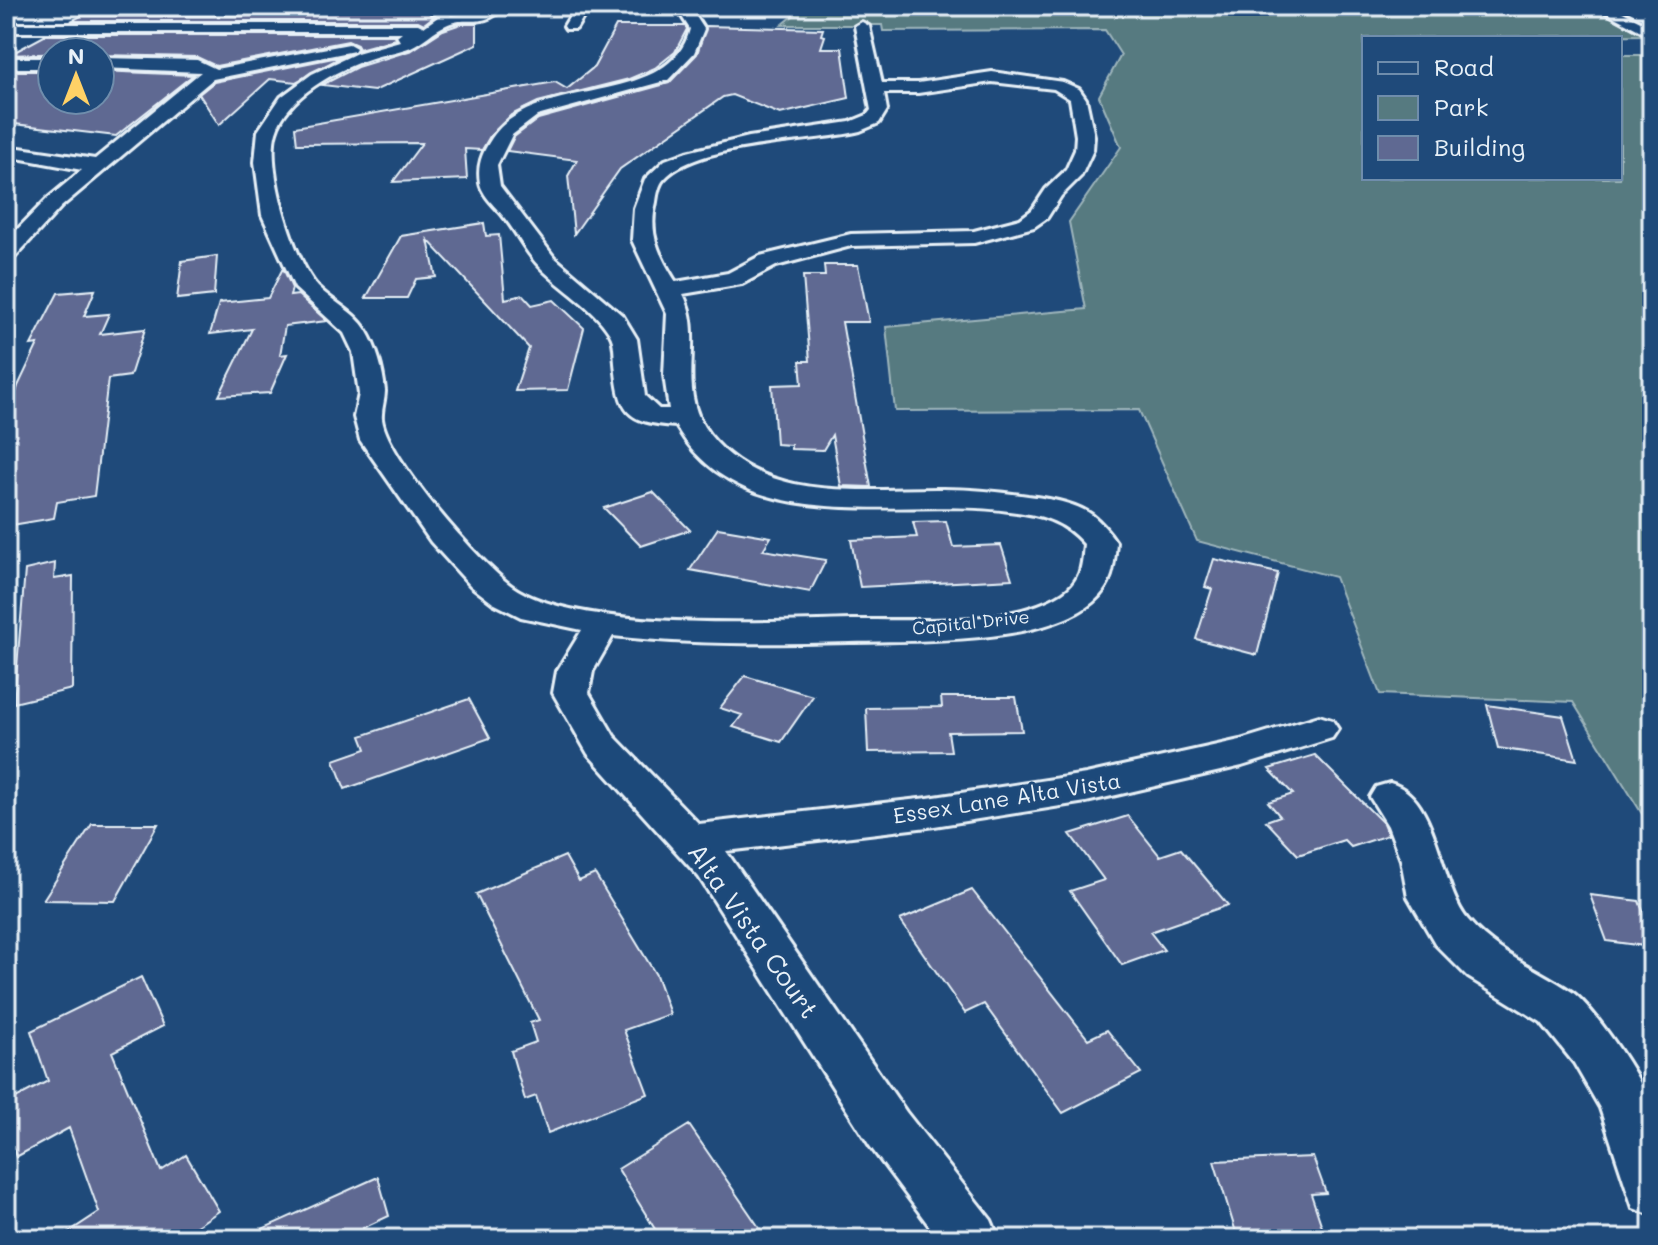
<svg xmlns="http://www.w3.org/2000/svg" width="1658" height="1245" viewBox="0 0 1658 1245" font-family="Mali,sans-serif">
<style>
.green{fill:#567a80;stroke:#9fb6bc;stroke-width:2}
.building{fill:#5f6992;stroke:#e8f1f8;stroke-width:2}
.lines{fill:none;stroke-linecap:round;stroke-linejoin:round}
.street-casing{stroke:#e8f1f8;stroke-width:6}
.street{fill:#1f4a7a;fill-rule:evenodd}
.labels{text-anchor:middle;stroke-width:6;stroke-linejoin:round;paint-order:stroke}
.far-street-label{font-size:18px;fill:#e8f1f8;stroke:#1f4a7a}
.street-label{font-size:22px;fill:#e8f1f8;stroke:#1f4a7a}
.near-street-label{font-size:26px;fill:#e8f1f8;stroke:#1f4a7a}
</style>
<rect width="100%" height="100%" fill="#1f4a7a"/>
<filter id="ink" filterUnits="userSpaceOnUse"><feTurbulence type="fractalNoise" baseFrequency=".0125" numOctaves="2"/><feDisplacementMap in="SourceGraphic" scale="16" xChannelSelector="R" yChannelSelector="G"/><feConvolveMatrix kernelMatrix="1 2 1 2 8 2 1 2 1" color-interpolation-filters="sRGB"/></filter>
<g filter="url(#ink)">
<path class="green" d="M805,6h786l53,29 -280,3v140h256v-123h32v775l-79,-128 -193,-8 -45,-117 -138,-36 -58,-131 -244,1 -9,-84 200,-18 -17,-87 52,-75 -22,-51 22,-41 -16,-25 -222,1 -1,-6h-100z"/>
<path class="building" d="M292,6h131l10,11 -9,7 -6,-3h-347l10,-5h162z
M461,24h16v20l-103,47 -52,-6 35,-18 55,-17 31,-20z
M616,26h69l2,3 -12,23 -20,16 -26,11 -91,23 -27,13 -21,21 -8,14 -17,-1 2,30 -74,3 29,-39 -125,1 -2,-17 260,-45 12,7 27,-22z
M706,26l117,3 -2,6 4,1 -4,12h21l7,50 -69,16 -48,-19 -9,2 -103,72 -46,65 -6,-58 9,-16 -70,-9 7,-14 24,-18 131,-36 28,-29z
M46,35h348l1,4 -36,10 -2,-4 -9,-4 -132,25 -19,-9 -97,-2v-3l-91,3z
M343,56l-47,26 -26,-3 -51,46 -20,-31 15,-12z
M6,71h46v29h48v-29l93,4 -77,61 -110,-13z
M484,223l2,13 13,-1 6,64 18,-4 9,10 22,-5 30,28 -16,62 -53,1 14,-43 -101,-108 8,37 -20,2 -9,19h-41l35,-62z
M217,256l-3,39 -37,4 5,-38z
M824,265h34l11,57h-27l29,165 -30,-1 -9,-51 -9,15 -32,-1v-4l-15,-1 -4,-59 30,-1 -2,-23h10l-7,-85h22z
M283,268l9,20 -2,8 8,-1 29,26 -42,5 -5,29 7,-1 -17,39 -51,3 33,-67 -42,5 9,-31 49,-5z
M95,290l-11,26 25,-2 -9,20 45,-5 -15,47 -22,3 -14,117 -37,6 -3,16 -48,8v-101l12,-39 20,-42 -7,1 27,-52z
M653,492l37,38 -49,16 -37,-38z
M946,521l7,26 48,-2 11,34 -152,8 -9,-47 66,-3 -4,-15z
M718,528l53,9 -8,13 63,10 -16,32 -120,-22z
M1214,559l64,14 -21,82 -61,-16 16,-50 -7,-2z
M55,563l-1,16 19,-3 -1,113 -58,14 11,-133z
M745,676l68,20 -32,46 -48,-15 9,-12 -22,-7z
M941,697h75l6,34 -74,1 3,19 -83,1 -2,-44 76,-1z
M469,699l21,39 -145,51 -11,-29 32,-11 -5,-13z
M1487,705l76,11 14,44 -79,-12z
M1315,755l68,68 5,12 -37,12 -7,-7 -46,15 -32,-34 14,-5 -12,-14 25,-8 -24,-25z
M1128,816l32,40 21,-7 47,56 -78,27 14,18 -42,15 -52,-74 34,-11 -34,-46z
M92,824h66l-43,77 -72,-1z
M565,856l14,25 16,-7 61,101 14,39 -46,16 24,64 -100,39 -12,-37 -11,4 -14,-49 25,-9 -6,-19 9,-3 -63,-126z
M972,890l116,149 19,-9 34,43 -78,40 -79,-109 -19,9 -65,-93z
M1590,895l49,6 13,32v14l-45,-6z
M141,977l22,49 -51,26 49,119 25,-16 33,56 -42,28h-119l41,-27 -30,-84 -53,29 -10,-31v-23l42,-22 -17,-50z
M689,1125l78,114h-106l-43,-70z
M1313,1157l13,36 -15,1 15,45h-88l-24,-78z
M378,1177l11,39 -26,12 2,11h-125z"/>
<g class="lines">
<defs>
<path id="street" d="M426,6h16l9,10 28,-3 11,-7h16c-26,25 -38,8 -60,19 -12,5 -22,16 -35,22 -13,5 -28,7 -42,12 -33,11 -82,37 -93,73 -11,35 18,129 42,155 15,15 37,25 48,43 11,18 17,40 19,61 0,9 -4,19 -3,28 5,39 97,144 131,168 66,45 257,35 339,33 61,-1 158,7 211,-27 19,-13 19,-28 21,-49 -22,-25 -43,-29 -75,-33 -108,-16 -266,31 -333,-85 -51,-4 -56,-13 -61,-63 -1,-10 0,-21 -5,-29 -17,-28 -48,-44 -70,-67 -14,-14 -23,-34 -36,-50 -7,-9 -22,-22 -24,-34 -3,-18 2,-30 12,-45 44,-65 178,-28 198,-109l-15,-23h14l15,23 -10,24 -26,27 -131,36 -25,19 -15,30 3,21 54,71 69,59 14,23 8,57 14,13h10l-5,-34 3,-61 -35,-74 2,-32 11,-29 20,-19 22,-8 62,-15 101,-15 17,-7 4,-5 -16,-84 7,-4 7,4 13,57h36l74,-11 71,10 16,7 7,10 8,37 -1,14 -12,26 -20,20 -14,22 -13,9 -60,16 -123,3 -75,20 -34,18 -59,10c23,45 -9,95 26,140 56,71 157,54 234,55 29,0 57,3 85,7 19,2 48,7 64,19 9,7 18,18 24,27 -2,24 -3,43 -23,60 -51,43 -178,38 -243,40 -79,2 -158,3 -237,-6l-20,35 -4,22 25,43 85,88 229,-26 158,-24 154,-34 79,-24 13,4 6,9 -6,9 -90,28 -156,36 -158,25 -202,24 180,261 85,108 8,19h-60l-69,-93 -171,-269 -111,-123 -35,-61 4,-22 25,-41 -61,-13 -28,-14 -22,-17 -40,-44 -71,-102 -6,-23 5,-23 -6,-42 -9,-19 -49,-45 -33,-73 -7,-53 3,-31 23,-34 31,-23 45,-21 43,-12 -3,-5 5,-4h-396v-8h412l6,3 14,-10zM992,82l62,7 16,10 6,37 -1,14 -9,20 -20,19 -14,21 -12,9 -46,12 -123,3 -91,22 -32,17 -52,9c-17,-27 -28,-48 -20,-80 1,-8 3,-18 8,-23 33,-37 148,-36 196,-48l19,-8 8,-13 -3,-17h34z
M576,6h14l-14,23h-10l-2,-3z
M1594,6h17l41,21v10z
M349,44l7,4 -2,3 -141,28 -152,128 -47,51 -8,1v-18l41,-42 35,-29 -76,-14v-10l89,13 106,-87 -101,-4v-10l97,2 19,9z
M6,58h46v10h-46z
M1390,783c50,14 48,101 78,137 29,34 68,48 104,72 22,16 76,94 80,120 5,33 0,70 0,103l-19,-7 -33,-100 -26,-45 -33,-41 -73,-45 -32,-32 -28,-48 -7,-37 -13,-34 -18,-29 6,-10z"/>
</defs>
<use href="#street" class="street-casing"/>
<use href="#street" class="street"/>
</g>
</g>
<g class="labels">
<g class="far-street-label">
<text transform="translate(971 623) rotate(-6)" y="6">Capital Drive</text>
</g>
<g class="street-label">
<text transform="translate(1007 798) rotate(-9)" y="8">Essex Lane Alta Vista</text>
</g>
<g class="near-street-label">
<text transform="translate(753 931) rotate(55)" y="9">Alta Vista Court</text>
</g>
</g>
<rect width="1658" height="1245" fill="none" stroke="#1f4a7a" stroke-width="32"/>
<rect x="16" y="16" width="1626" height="1213" fill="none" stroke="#e8f1f8" stroke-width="3" filter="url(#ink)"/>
<rect x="1362" y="36" width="260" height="144" fill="#1f4a7a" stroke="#6f8dac" stroke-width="2"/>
<rect x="1378" y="62" width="40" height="12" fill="#1f4a7a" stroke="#6f8dac" stroke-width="2"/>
<text x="1434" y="76" font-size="24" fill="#e8f1f8">Road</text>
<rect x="1378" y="96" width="40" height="24" fill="#567a80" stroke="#6f8dac" stroke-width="2"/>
<text x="1434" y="116" font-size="24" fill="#e8f1f8">Park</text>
<rect x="1378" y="136" width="40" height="24" fill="#5f6992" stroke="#6f8dac" stroke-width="2"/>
<text x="1434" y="156" font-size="24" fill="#e8f1f8">Building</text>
<g transform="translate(76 76)"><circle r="38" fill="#1f4a7a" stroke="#6f8dac" stroke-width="2"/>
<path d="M0-6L14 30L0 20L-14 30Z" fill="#ffd166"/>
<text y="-12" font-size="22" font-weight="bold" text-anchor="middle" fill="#e8f1f8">N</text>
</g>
</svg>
